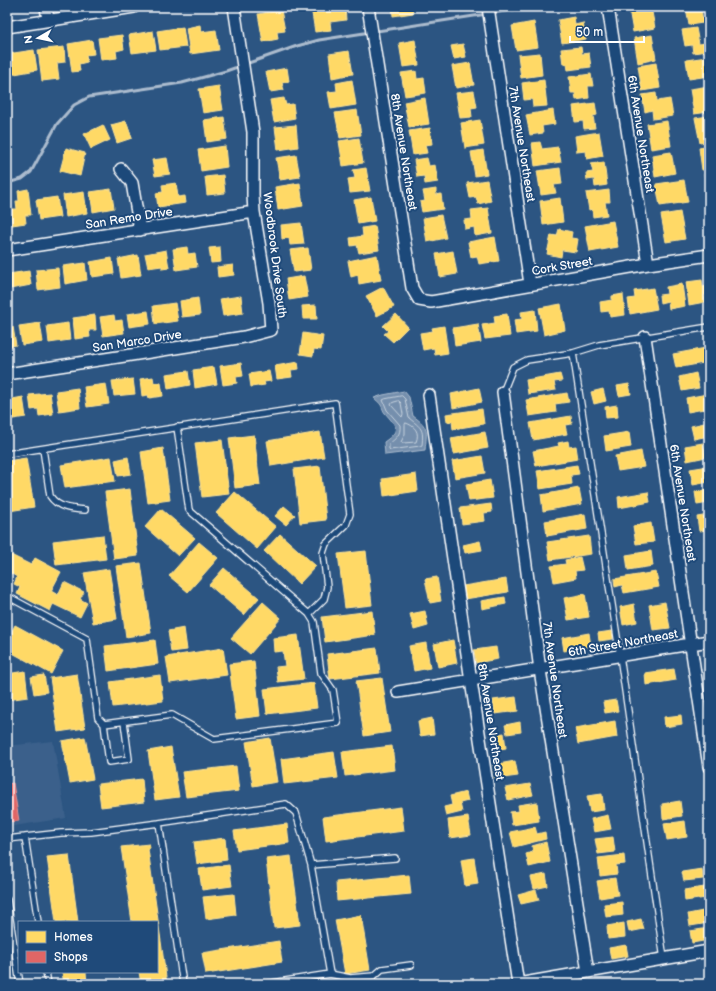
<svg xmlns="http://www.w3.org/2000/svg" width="716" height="991" viewBox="0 0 716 991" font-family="'Balsamiq Sans',sans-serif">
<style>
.built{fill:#3b618b}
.water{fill:#748fad;stroke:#acbcce}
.homes{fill:#ffd966;stroke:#ffe494}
.shops{fill:#e06666;stroke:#e99494}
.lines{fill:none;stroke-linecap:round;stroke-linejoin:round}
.shore{stroke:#c7d2de;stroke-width:1}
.stream{stroke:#acbcce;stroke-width:3}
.lane-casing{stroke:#fff;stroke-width:8}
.street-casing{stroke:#fff;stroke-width:14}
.lane{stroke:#1f4a7a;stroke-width:5.5}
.street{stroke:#1f4a7a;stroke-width:11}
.labels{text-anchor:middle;stroke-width:4;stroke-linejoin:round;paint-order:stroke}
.street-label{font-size:12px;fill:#fff;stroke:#1f4a7a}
</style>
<rect width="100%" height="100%" fill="#2c5582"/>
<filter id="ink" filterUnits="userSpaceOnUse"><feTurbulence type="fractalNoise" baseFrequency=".025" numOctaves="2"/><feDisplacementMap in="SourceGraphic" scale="8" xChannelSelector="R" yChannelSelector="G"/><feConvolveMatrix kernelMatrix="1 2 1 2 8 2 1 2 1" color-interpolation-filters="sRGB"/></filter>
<g filter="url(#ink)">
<path class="built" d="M53,741l13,77 -59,9v-81z"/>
<path class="water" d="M404,391l5,6 4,19c16,11 14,15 12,34l-40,5 -1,-13c17,-12 13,-15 1,-29 -2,-2 -2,-5 -4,-8 -1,-2 -5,-5 -7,-7l9,-3z"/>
<path class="homes" d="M311,7h34l1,13 -16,2 1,8 -16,2z
M392,7h20l1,6 -20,3z
M640,7h11l4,21 -22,4 -4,-23z
M686,7h15l2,16 -14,2z
M281,10l4,21 -8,1 1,7 -15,3 -5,-28z
M574,17l1,8 8,-2 3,16 -24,4 -4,-23z
M534,22l4,25 -22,3 -4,-24z
M200,25l1,7 15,-2 3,20 -29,4 -4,-26z
M183,27l3,20 -26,3 -3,-19z
M696,28l3,16 7,-1 1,8 -14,2 -1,-8 -7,1 -3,-16z
M153,31l3,19 -24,3 -3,-18z
M122,35l2,14 -8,2 1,7 -16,2 -3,-22z
M652,35l4,24 -18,4 -4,-25z
M92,40l2,14 -8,1 1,7 -8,2 1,7 -8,1 -4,-28z
M415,40l4,25 -16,2 -4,-24z
M463,44l3,13 -12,2 -3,-13z
M64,47l1,15 -8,1 2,16 -17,2 -4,-31z
M581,47l1,7 7,-1 2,14 -23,3 -1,-6h-4l-2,-15z
M34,50l3,20 -28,5 -2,-21z
M349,51l4,23 -21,4 -3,-24z
M540,53l2,22 -21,3 -3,-23z
M707,57l2,19 -20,3 -3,-19z
M470,63l4,22 -18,3 -4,-22z
M656,63l4,25 -18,3 -4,-25z
M287,68l2,13 -7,2 2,7 -14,2 -4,-20z
M416,71l1,8 7,-1 2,15 -21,3 -4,-23z
M591,74l2,12h-5l1,12 -13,2 -1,-7h-4l-2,-16z
M352,80l4,25 -25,4 -3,-17 9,-1 -1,-8z
M544,80l3,26 -14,1 -1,-8 -8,1 -2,-17z
M219,86l4,24 -20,3 -4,-24z
M709,86v26l-15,2 -4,-25z
M474,91l3,16 -6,1 1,9 -12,1 -4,-25z
M656,93l1,8 13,-2 3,17 -20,3 -1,-9 -7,2 -3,-17z
M284,98l2,7 7,-1 2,14 -21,4 -4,-22z
M425,98l4,26 -20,3 -5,-25z
M595,103l2,12 -4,1 2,12 -11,1 -1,-8 -8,1 -2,-16z
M357,110l4,25 -21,3 -5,-25z
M553,110l2,14 -13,2 1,7 -13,2 -4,-20z
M709,116v25l-9,2 -5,-25z
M224,117l3,22 -20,3 -3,-22z
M480,120l4,25 -19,3 -4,-25z
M126,121l6,17 -15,5 -6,-18z
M667,121l4,25 -20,3 -4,-25z
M103,125l7,15 -19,9 -7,-15z
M296,125l2,22 -20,3 -3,-23z
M430,128l2,16 -7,1 2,8 -14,2 -4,-24z
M599,132l4,24 -16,3 -1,-8 -9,1 -2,-16z
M359,138l4,25 -20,3 -4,-25z
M540,142l2,7 16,-2 3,15 -26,4 -3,-23z
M225,146l2,21 -26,4 -3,-21z
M709,146v23l-7,1 -3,-22z
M66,148l19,5 -5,23 -20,-5z
M483,150l4,24 -12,2 -4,-24z
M671,152l4,21 -20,4 -3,-22z
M296,155l4,22 -20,3 -4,-22z
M167,158l3,16 -15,2 -3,-16z
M427,158l2,8 6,-1 3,17 -13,2 -1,-8 -7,1 -3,-17z
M604,162l3,23 -12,2 -1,-8 -7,1 -1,-7 7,-1 -2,-8z
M366,168l4,23 -20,2 -2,-14 7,-1 -2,-8z
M560,168l2,16 -8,1 2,8 -15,2 -4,-24z
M704,174h5v26h-1z
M223,175l2,18 -18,2 -2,-18z
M487,180l4,21 -13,3 -2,-7 -6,1 -3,-15z
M684,180l4,22 -28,4 -4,-22z
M176,183l2,14 7,-1 1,7 -28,4 -2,-14 7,-1 -1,-7z
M300,183l3,23 -25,4 -3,-23z
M28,189l3,26h-6l1,8 -14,2 -2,-16h7l-1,-8h3l-1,-10z
M111,189l3,19 -21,4 -3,-20z
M436,189v6l5,-1 2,15 -21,3 -2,-10 5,-1 -2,-10z
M609,190l1,12h-5l2,13 -14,2 -1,-8 -3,1 -3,-17z
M84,192l3,21 -21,4 -3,-22z
M57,197l3,20 -21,3 -3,-20z
M371,197l4,24 -17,3 -4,-24z
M560,198l3,24 -20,3 -3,-24z
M488,208l4,25 -17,3 -1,-9 -9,2 -1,-9 8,-1 -1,-9z
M680,212l5,27 -19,3 -5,-27z
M441,215l5,23 -19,4 -4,-24z
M613,221l5,26 -28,5 -5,-26z
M301,223l3,21 -14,1 -1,-7 -7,1 -1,-14z
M375,226l4,24 -20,3 -2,-8 -6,1 -1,-8 13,-2 -1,-8z
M559,229l13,3 -1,6 7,1 -2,13 -14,-2 -1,7 -14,-3 4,-19 6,1z
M495,237l4,24 -20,3 -2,-8 -6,1 -3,-15z
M187,247l1,7 7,-1 2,14 -21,3 -3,-21z
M220,247l1,15 -10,1 -2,-15z
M308,248l3,22 -17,2 -4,-22z
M166,250l3,18 -7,1v-3l-14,2 -3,-14z
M453,251l4,23 -17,3 -4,-23z
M138,255l3,20 -20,3 -3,-19z
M377,255l4,25 -22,4 -1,-9 -7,2 -3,-16z
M112,258l2,16 -22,3 -2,-15z
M85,263l2,17 -22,4 -2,-18z
M233,265l1,10 -16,2 -1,-10z
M58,268l2,19 -22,3 -2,-20z
M29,271l2,14 -21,4 -2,-15z
M304,276l4,21 -19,3 -3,-21z
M702,280l1,7 6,-1v8l-5,1 1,7 -16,3 -3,-23z
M682,284l3,22 -16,3 -1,-8 -8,2 -1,-8 8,-1 -1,-7z
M383,287l11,20 -17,9 -11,-20z
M653,288l4,21 -27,5 -2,-15 7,-1 -1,-7z
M623,294l2,21 -15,2 -1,-6 -8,1 -1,-10 12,-2v-4z
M241,296l2,17 -20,3 -3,-17z
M198,298l2,17 -18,2 -2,-16z
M175,303l3,18 -23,3 -2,-18z
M561,304l4,26 -21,5 -5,-27z
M316,305l1,14h-14l-1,-13z
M535,310l2,21 -21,3 -2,-14 8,-1 -1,-7z
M148,311l2,13 -21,3 -2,-13z
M396,314l12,13 -15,15 -9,-8 4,-3 -5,-5z
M507,314l3,22 -25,3 -3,-14 13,-2 -1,-7z
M95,315l1,15h-7l1,7 -15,2 -2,-21z
M114,315l1,6 7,-1 2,13 -21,3 -3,-19z
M40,323l3,19 -21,3 -3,-19z
M68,323l2,17 -21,3 -2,-17z
M478,324l3,18 -26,4 -2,-18z
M444,326l4,27 -13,2 -1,-7 -11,2 -3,-17 13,-2 -1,-3z
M13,327l3,18 -9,2v-19z
M303,333l20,3 -2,14 -7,-1 -1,7 -13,-2z
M706,348l3,14 -33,6 -3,-14z
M298,362l1,7 -8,1 1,7 -15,2 -2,-13z
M241,363l2,13 -7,1 1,6 -14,2 -3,-19z
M214,367l3,17 -22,4 -2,-18z
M188,371l2,14 -22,4 -2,-15z
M269,371l2,10 -7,1 1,3 -14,2 -2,-13z
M696,373l3,15 -17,3 -3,-14z
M560,374l2,7 -8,1 2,8 -28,4 -2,-14z
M153,377l1,6h7l2,13 -14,2 -1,-3 -6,1 -2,-17z
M133,379l2,15 -21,2 -2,-15z
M106,384l3,20 -22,3 -3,-20z
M629,384l2,10 -12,2 -2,-10z
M78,388l2,20 -21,3 -3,-20z
M479,388l3,14 -29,6 -2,-14z
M603,389l3,12 -12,3 -3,-12z
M50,393l3,21 -14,2 -1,-7 -7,1 -2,-15z
M567,393l2,9 -14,2 1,8 -27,4 -3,-16z
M707,394l2,14 -21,4 -2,-14z
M23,397l3,20 -19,3v-20z
M617,405l1,12 -12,1 -1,-11z
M482,409l2,15 -31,5 -1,-8 -5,1 -1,-8z
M571,416l1,8 -7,1 2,9 -34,6 -3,-17z
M709,422v14l-15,3 -3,-13z
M320,432l4,25 -53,9 -4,-25z
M485,432l3,16 -34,6 -3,-16z
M629,432l2,15 -25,4 -2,-15z
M254,435l6,50 -25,3 -6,-50z
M222,440l7,54 -27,3 -7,-54z
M568,441l1,6 7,-1 2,13 -42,7 -3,-15 26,-5 -1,-3z
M703,443l3,14 -19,4 -2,-15z
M163,448l7,52 -22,3 -7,-51z
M641,451l3,16 -26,4 -3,-15z
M482,456l3,17 -30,5 -3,-17z
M111,457l4,24 -50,7 -4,-23z
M128,457l3,17 -13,2 -3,-16z
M26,458l8,49 -25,4 -2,-12v-38z
M577,465l2,9 -8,1 1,9 -32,5 -3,-18z
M320,466l6,54 -26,3 -6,-54z
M709,466v16l-16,3 -3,-16z
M416,474l2,17 -34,5 -2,-17z
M490,480l3,18 -24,3 -3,-17z
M579,488l3,16 -39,7 -2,-16z
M130,489l8,67 -24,3 -9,-67z
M709,490v13l-12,2 -2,-13z
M235,492l41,35 -19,22 -41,-36z
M648,492l2,10 -31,6 -1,-11z
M491,504l1,8 -8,1 1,8 -23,3 -2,-16z
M284,506l11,9 -9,10 -11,-9z
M161,509l34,29 -17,18 -33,-29z
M585,514l2,15 -40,7 -2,-15z
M709,515v15l-10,1 -2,-14z
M651,523l3,19 -18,2 -3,-18z
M280,534l36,32 -17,18 -35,-33z
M103,535l3,24 -50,6 -3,-24z
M589,536l2,18 -41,6 -3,-18z
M480,541l2,9 -17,3 -2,-8z
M705,541h4v12h-2z
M199,542l19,16 -30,34 -19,-16z
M366,551l6,54 -27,3 -7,-54z
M651,551l2,15 -25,4 -2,-15z
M7,553l24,12 4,-7 26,14 -10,19 7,4 6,-13 20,10 -4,7 7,4 -7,14 -27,-13 -3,7 -33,-17 3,-7 -6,-3 3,-7 -10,-6z
M580,557l3,13 -8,1 1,7 -22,4 -3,-16 15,-2 -1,-4z
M141,563l10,70 -25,4 -10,-71z
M224,568l35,30 -15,17 -35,-30z
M109,569l8,50 -24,4 -9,-50z
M656,572l3,15 -35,6 -2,-8 -7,2 -1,-8z
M437,577l4,24 -11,2 -5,-24z
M506,579l2,13 -43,7 -2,-13z
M585,594l4,23 -21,3 -4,-22z
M505,597l1,7 -24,5 -1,-8z
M263,602l18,16 -31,36 -19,-16z
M665,602l5,26 -17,2 -4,-25z
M634,604l3,18 -14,3 -3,-18z
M372,611l3,24 -50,7 -3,-25z
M425,611l3,15 -14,4 -4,-16z
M15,625l48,26 -12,23 -44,-24v-10z
M184,628l3,22 -16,2 -3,-21z
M612,631l1,8 -14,2 -1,-8z
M589,633l2,13 -27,5 -2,-13z
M298,635l6,44 -26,3 -2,-15 9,-1 -2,-15 -9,1 -1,-14z
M155,640l3,24 -50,7 -3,-25z
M453,640l4,23 -19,4 -4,-23z
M426,643l4,25 -16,3 -5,-25z
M496,647l2,12 -22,4 -2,-13z
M223,648l4,27 -57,8 -4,-26z
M377,648l3,25 -50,6 -3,-25z
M254,661l6,55 -24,3 -7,-55z
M674,669l2,11 -30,5 -1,-12z
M25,671l3,26 -21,3v-26z
M77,674l8,54 -27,4 -8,-54z
M44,675l3,17 -13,2 -3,-17z
M160,675l3,26 -50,6 -3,-25z
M382,678l8,54 -26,4 -8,-55z
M314,683l3,25 -50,6 -3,-25z
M516,697l2,14 -23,3 -2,-14z
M616,700l2,11 -13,2 -2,-11z
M681,715l1,9 -17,3 -1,-10z
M432,718l2,16 -14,2 -2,-15z
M615,721l2,16 -39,7 -3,-16z
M520,722l1,10 -14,2 -2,-9z
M504,733l2,15 -12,2 -2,-15z
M85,737l8,42 -23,4 -8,-42z
M270,738l7,44 -24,4 -7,-44z
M392,746l3,24 -50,6 -3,-24z
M171,747l8,50 -24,3 -7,-49z
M334,752l4,26 -54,6 -3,-25z
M515,761l3,15 -23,3 -2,-14z
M236,766l3,25 -53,6 -4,-25z
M142,779l2,23 -43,5 -3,-23z
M530,784l3,11 -25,5 -3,-12z
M466,792l2,9 -8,2 2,9 -16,4 -2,-9 8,-2 -2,-9z
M602,794l2,16 -14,2 -3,-16z
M680,801l2,15 -19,3 -1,-15z
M537,802l2,19 -27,4 -2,-13 9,-1 -1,-6z
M401,807l3,24 -78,10 -3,-24z
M608,815l3,14 -17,3 -3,-13z
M468,817l3,18 -21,3 -2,-18z
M685,821l2,16 -20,3 -3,-16z
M287,824l2,19 -52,7 -3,-19z
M535,827l2,7 8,-2 1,7 -32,8 -4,-15z
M613,837l2,15 -17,2 -3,-15z
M225,838l2,22 -30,4 -3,-22z
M546,842l4,20 -21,5 -3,-13 7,-2 -1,-6z
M149,844l1,4 -2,1 19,135h-26l-2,-12h18v-50h-25l-11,-75z
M69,855l9,67h-22l-9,-65z
M624,855l1,9 -9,1 1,9 -17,2 -2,-18z
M291,856l9,69 -26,3 -8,-69z
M474,858l4,26 -13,2 -4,-26z
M229,865l3,21 -30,4 -3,-21z
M702,869l1,10 -19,2 -2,-9z
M546,874l2,12 -14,3 -3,-12z
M409,875l2,19 -74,7 -1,-19z
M615,878l3,17 -18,3 -3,-17z
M705,887l1,11 -21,3 -1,-11z
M536,890l3,10 -18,4 -3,-9z
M234,894l2,21 -30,4 -3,-22z
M622,902l1,13 -17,2 -2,-13z
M708,910l1,13 -19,3 -2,-12z
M361,915l9,55 -25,4 -10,-54z
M641,919l3,10 -15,3 -2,-10z
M624,923l1,14 -17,2 -1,-13z
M709,928v12l-17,3 -2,-12z
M279,941l3,21 -76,12 -4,-21z
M626,945l2,11 -17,3 -2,-11z
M62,972h24l1,12h-23z
M709,980v4h-11v-2z"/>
<path class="shops" d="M13,783l6,38 -12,1v-38z"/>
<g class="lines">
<path class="shore" d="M402,396l3,3 4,19c12,10 15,10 13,27l-2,1 -30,4 -1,-1v-5c7,-6 12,-9 11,-19l-13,-15 -4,-10 2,-1z
M399,401l2,2 2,11 -1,3 -11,-12 1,-2z
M406,423c9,3 14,9 10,19l-13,1 -2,-1 4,-8v-9z"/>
<path class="stream" d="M492,13l40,-6
M7,183l15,-4 9,-7 26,-48 17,-19 15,-8 93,-14 44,-12 71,-25 22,-6 168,-26"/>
<defs>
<path id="lane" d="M573,353l26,-8 110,-18
M503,392l10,-25 14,-7 46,-7 47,303 44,303
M43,449l7,47c8,12 21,13 35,14
M7,454c109,-16 218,-34 328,-51l15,111 -4,11 -20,19 -3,9 4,34 -3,12 -15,15 -120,-104 -12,-83
M7,596l80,43 11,79 6,6 68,-9 42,24 124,-16 -5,-33 -12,-17 -7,-51 -5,-8
M104,724l5,38 20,-3 -5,-37
M159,823l127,-19 10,9 15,52 19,109
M25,837l13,85
M7,839l54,-6 30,-1 68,-9 24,161
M311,865l84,-7
M7,900l13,84
M46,972l2,12
M266,984l64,-10 20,4 24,-2 8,-7 29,-4"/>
<path id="street" d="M46,7l2,13
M368,7l44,281 7,12 12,2 217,-38 61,-9
M488,7l42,277
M608,7l40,257
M7,27l127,-20
M121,169l11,14 8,47
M7,250l247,-38
M645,337l64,430
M7,374l124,-19 113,-18 27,-7 -2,-27 -15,-91 -1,-17v-63l-19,-125
M503,392l37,278 48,302
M429,395l42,286 47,303 191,-33
M398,692l311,-51"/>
</defs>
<use href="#lane" class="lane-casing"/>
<use href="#street" class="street-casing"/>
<use href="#lane" class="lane"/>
<use href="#street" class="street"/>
</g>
</g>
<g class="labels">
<g class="street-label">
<text transform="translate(641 134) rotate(81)" y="4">6th Avenue Northeast</text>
<text transform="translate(522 144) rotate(81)" y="4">7th Avenue Northeast</text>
<text transform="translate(404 152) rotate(81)" y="4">8th Avenue Northeast</text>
<text transform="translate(129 218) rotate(-9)" y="4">San Remo Drive</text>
<text transform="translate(275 255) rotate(83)" y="4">Woodbrook Drive South</text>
<text transform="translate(562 266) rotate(-10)" y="4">Cork Street</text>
<text transform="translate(137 341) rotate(-9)" y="4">San Marco Drive</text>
<text transform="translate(683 503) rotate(81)" y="4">6th Avenue Northeast</text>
<text transform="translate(623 643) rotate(-10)" y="4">6th Street Northeast</text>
<text transform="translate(555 680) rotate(82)" y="4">7th Avenue Northeast</text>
<text transform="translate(491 722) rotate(81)" y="4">8th Avenue Northeast</text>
</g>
</g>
<rect width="716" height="991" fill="none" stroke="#1f4a7a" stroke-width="24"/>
<rect x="12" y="12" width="692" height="967" fill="none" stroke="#fff" stroke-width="1.5" filter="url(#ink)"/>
<rect x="18" y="921" width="140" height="52" fill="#1f4a7a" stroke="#7992af"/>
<rect x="26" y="931" width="20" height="12" fill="#ffd966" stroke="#7992af"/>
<text x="54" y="941" font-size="12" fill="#ffffff">Homes</text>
<rect x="26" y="951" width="20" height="12" fill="#e06666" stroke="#7992af"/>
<text x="54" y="961" font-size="12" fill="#ffffff">Shops</text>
<g transform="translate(38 38) rotate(261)" stroke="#1f4a7a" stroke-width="3" paint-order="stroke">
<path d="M0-3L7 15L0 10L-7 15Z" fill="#ffffff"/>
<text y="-6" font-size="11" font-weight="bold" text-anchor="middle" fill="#ffffff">N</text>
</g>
<path d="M570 36v6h74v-6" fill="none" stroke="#ffffff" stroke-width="2"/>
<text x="576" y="36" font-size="12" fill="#ffffff" stroke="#1f4a7a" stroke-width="3" paint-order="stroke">50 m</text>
</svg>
